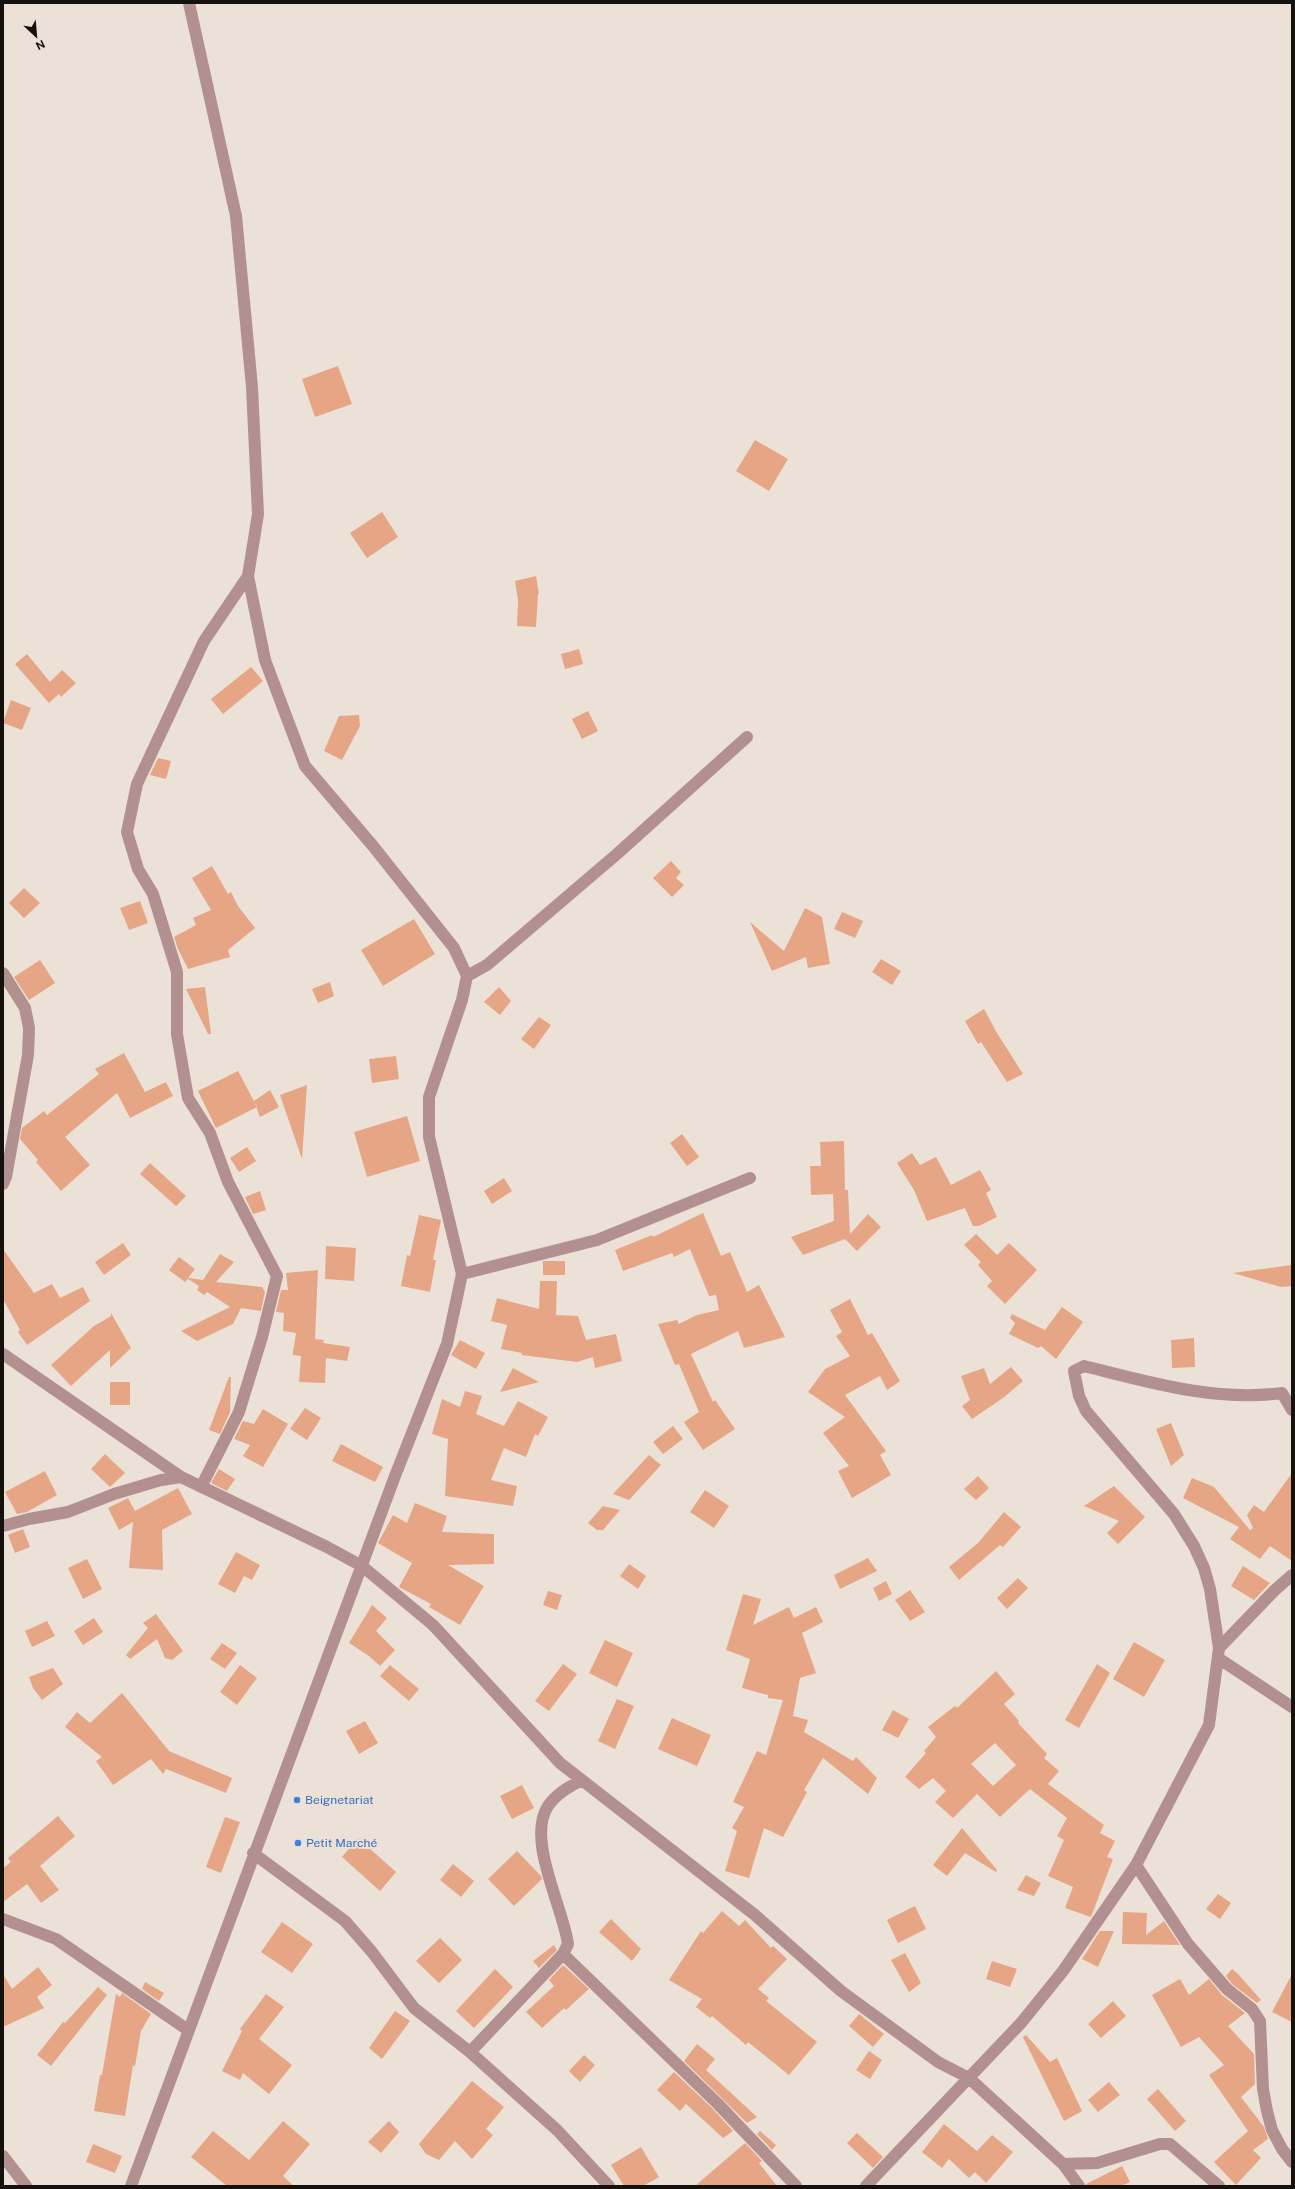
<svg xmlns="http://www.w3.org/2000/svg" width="1295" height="2189" viewBox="0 0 1295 2189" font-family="'Public Sans',sans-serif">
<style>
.building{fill:#e6a686;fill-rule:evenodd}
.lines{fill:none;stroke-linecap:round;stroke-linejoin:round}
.street{stroke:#b1908f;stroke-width:12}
.shop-dot{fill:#3f7fe0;stroke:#ebe1d6;stroke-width:1.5}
.labels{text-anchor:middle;stroke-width:4;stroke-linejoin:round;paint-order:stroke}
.shop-label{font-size:12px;fill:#366cbe;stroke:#ebe1d6;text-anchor:start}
</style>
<rect width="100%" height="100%" fill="#ebe1d6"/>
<path class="building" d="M338,366l14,38 -37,13 -13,-38z
M755,440l33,19 -19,32 -33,-20z
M382,512l16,25 -31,21 -17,-25z
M536,576l3,18h-1l-2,33 -19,-1 1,-26 -3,-19z
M579,649l4,15 -18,5 -4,-15z
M27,654l23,28 12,-12 14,13 -15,14 -2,-3 -10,9 -34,-39z
M251,667l12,14 -40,33 -12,-15z
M11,700l20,8 -9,22 -19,-7z
M588,711l10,20 -16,8 -10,-20z
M359,715l1,11 -18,34 -18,-9 15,-35z
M158,758l13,3 -5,18 -16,-4z
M671,861l10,11 -5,6 8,7 -12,12 -19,-19z
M212,866l16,28 3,-2 7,14 17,22 -27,22 2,7 -42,12 -10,-20 -4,-12 22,-12 -3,-7 18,-8 -19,-32z
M24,888l16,15 -16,15 -15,-15z
M140,901l8,22 -19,7 -9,-22z
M805,908l17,9 8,47 -22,4 -2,-11 -34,14 -22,-49 34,29z
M842,912l21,9 -8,17 -21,-9z
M414,919l21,35 -52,32 -22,-36z
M881,959l20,12 -9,14 -20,-13z
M40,960l15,23 -26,17 -15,-23z
M330,982l4,14 -16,7 -6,-14z
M205,987l6,47h-3l-22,-45z
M499,987l12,14 -11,14 -16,-13z
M984,1009l13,24 26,41 -16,8 -26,-40 -3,2 -13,-23z
M539,1017l12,8 -17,24 -13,-10z
M124,1053l21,39 21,-10 7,14 -43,22 -13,-25 -52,44 25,28 -29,26 -25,-29 2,-2 -18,-21 2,-11 22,-17 3,4 52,-41 -4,-5z
M396,1056l3,23 -27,4 -3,-24z
M238,1071l19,36 -41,21 -18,-37z
M307,1085l-5,74 -22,-64z
M270,1090l9,17 -19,10 -6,-16z
M407,1116l13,45 -53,16 -13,-45z
M682,1134l17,23 -12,9 -17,-23z
M844,1141l1,49h3l2,44 18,-20 13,13 -24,24 -12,-12 -42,16 -12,-18 43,-16 -1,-27 -22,1 -1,-29h11l-1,-24z
M247,1147l9,14 -17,11 -9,-14z
M912,1153l8,12 16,-8 15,28 29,-15 11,20 -5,3 11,24 -18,9h-6l-8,-18 -38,13 -13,-31 -17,-27z
M150,1163l36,33 -10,10 -36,-32z
M504,1178l8,13 -20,13 -8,-13z
M260,1191l6,19 -13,4 -8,-17z
M703,1213l18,43 9,-4 17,40 12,-7 26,52 -41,11 -6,-17 -47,23 22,48 2,-2 20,29 -32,21 -19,-28 15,-10 -20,-48 -4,1 -17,-41 19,-4 2,4 18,-9 22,-5 -3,-15 -7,1 -19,-47 -16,8 -2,-4 -49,18 -8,-21 37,-15 1,2z
M419,1215l22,5 -8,40h3l-6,32 -29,-6 6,-31 3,1z
M976,1234l21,21 12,-12 28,27 -32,34 -18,-18 5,-5 -14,-16 3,-3 -17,-17z
M123,1243l8,12 -27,20 -9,-13z
M326,1246l30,2 -2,33 -29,-2z
M3,1249l31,44 18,-9 8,14 23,-11 7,14 -63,44 -9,-13 2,-2 -17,-31z
M220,1254l14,8 -18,20 46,5 3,5 -4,19 -20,-3 -8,16 -36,17 -16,-10 49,-24 -23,-15 -3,3 -7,-5 2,-4 -11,-7 -3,3 -16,-12 10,-13 16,12 -7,9 15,2z
M543,1261h22v14h-22z
M1292,1265v21l-11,1 -48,-14z
M318,1270l-3,69 9,1 -1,3 27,4 -3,14 -21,-3 -1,25 -26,-1 2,-26 -8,-1v-3l3,-19 -13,-2 1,-18 -8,-1 5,-22h7l-2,-17z
M540,1281h17l-1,34 22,1 8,24 30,-6 6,27 -27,7 -2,-11 -16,5 -56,-7 1,-2 -21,-4 6,-24 -16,-4 6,-23 42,11z
M850,1299l18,36 4,-2 28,48 -13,9 -7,-14 -35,19 41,56 -6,4 11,20 -39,23 -14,-27 11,-5 -26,-33 22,-16 -37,-25 17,-23 25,-13 -14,-20 6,-4 -12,-22z
M1062,1307l21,15 -27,37 -15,-13 -3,2 -29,-14 6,-11 -5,-5 2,-4 33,16z
M111,1313l20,35 -21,20v-18l-39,36 -20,-21 43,-39 17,-10z
M1194,1338l1,29 -23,1 -1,-28z
M460,1340l25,13 -9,16 -25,-14z
M1011,1367l12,14 -20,17 -31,21 -10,-13 8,-6 -9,-24 23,-8 6,16z
M513,1368l26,14 -39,10z
M229,1377h2l-1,35 -10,22 -11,-4z
M110,1382h20v23h-20z
M465,1391l17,5 -6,18 28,12 14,-25 30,16 -10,19 -3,-2 -9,23 -22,-9 -13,32 26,6 -4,20 -68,-10 3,-57 -16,-5 10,-35 18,8z
M305,1408l16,10 -14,22 -17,-11z
M263,1409l25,15 -25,43 -20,-11 7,-11 -16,-6 9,-18 11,3z
M1171,1423l13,32 -13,11 -15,-37z
M673,1426l10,13 -20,15 -10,-12z
M341,1444l42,23 -8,15 -43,-21z
M105,1454l20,19 -15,14 -19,-18z
M649,1455l12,10 -32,35 -16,-6z
M219,1469l16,10 -8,12 -16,-8z
M45,1471l12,24 -30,17 -10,2 -12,-22z
M1292,1473v88l-22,-15 -10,13 -30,-20 9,-12 -56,-29 9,-20 22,9 36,43 3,-2 -6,-13 7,-10 10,7z
M978,1476l11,12 -13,12 -12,-11z
M1114,1486l31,31 -27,27 -11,-11 12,-12 -35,-15z
M178,1488l14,26 -30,16 1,40 -34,-2 4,-46 -14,8 -11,-22 20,-10 7,13z
M705,1490l24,16 -15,22 -24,-16z
M415,1503l32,13 -5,16 52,2v30l-46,1 36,21 -24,39 -31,-18 2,-3 -32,-17 13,-24 -34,-20 15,-28 14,8z
M603,1506l17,4 -17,20h-6l-9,-7z
M1004,1512l17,15 -18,20 -3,-2 -41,35 -10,-13 29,-24z
M23,1529l7,18 -15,6 -7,-18z
M236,1552l24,13 -8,15 -8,-4 -9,17 -17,-9z
M868,1558l9,13 -37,18 -6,-14z
M87,1559l15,30 -19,10 -15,-31z
M629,1564l17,12 -8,13 -18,-13z
M1243,1566l27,17 -16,17 -23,-14z
M1018,1578l10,10 -21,21 -10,-11z
M886,1581l6,13 -13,7 -6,-13z
M910,1590l15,22 -15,9 -15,-21z
M548,1591l14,4 -5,15 -14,-5z
M743,1594l18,5 -8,26 36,-18 5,11 22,-11 7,15 -21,11 14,40 -16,5 -7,38 15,4 -4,12 49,29 3,-4 21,21 -9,16 -45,-36 -19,32 3,2 -24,45 -19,-9 -15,50 -24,-7 12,-40 -5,-3 12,-21 -11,-5 24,-51 9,4 17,-55 -15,-2v-3l-26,-7 8,-29 -24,-9z
M372,1605l15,13 -11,13 19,19 -15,16 -11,-10 -20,-13z
M156,1614l27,37 -11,9 -7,-2 -8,-19 -27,20 -4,-4 22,-27 -5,-5z
M94,1618l9,14 -20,13 -9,-14z
M47,1621l8,15 -23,11 -7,-16z
M605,1640l28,13 -16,34 -28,-14z
M1134,1642l31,18 -21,37 -31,-18z
M222,1643l15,10 -12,16 -15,-10z
M563,1664l14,10 -28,37 -14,-10z
M1097,1664l13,9 -31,55 -14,-8z
M240,1665l17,13 -20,27 -17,-13z
M390,1665l29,24 -10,12 -29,-25z
M53,1668l10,16 -21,16 -9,-12 -4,-11z
M996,1671l19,23 -11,10 15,17 -1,2 29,31 -3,4 15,13 -11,13 56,41 -4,8 15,8 -8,16 6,2 -22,58 -26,-9 8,-21 -25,-11 16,-36 -7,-4 10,-18 -37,-29 -30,28 -23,-23 -24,24 -18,-16 11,-11 -13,-13 -14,11 -14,-12 21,-24 -2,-2 12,-14 -8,-10 27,-21 2,2zM995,1743l21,22 -23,21 -22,-22z
M122,1693l47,58 63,27 -6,15 -60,-24 -3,5 -12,-15 -38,26 -17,-24 6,-4 -37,-30 12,-15 13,11z
M617,1699l17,7 -19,43 -17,-8z
M893,1710l16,9 -11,19 -16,-8z
M672,1718l39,17 -14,31 -39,-17z
M365,1721l13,22 -19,11 -13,-23z
M522,1785l12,23 -22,11 -12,-23z
M58,1816l17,20 -35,30 19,24 -18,13 -14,-19 -24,18v-34l8,-6 -3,-4z
M225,1817l15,5 -19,51 -15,-6z
M962,1828l35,42 -1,2 -31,-19 -18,23 -14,-11z
M358,1838l38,34 -16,19 -38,-34z
M517,1851l24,25 1,3 -28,27 -26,-27z
M453,1864l21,17 -13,16 -21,-17z
M1026,1875l15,8 -7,13 -17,-6z
M1218,1894l13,9 -11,16 -14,-10z
M915,1906l11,23 -28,14 -11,-23z
M722,1911l17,15 6,-6 26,28 2,-2 14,13 -29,30 11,9 -3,3 51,41 -28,33 -41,-33 -2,3 -34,-29 -2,2 -14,-11 6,-8 -33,-19 32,-49 2,2z
M1123,1912l24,1 -1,22 18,-14 16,24 -58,-1z
M611,1919l30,30 -9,12 -33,-29z
M282,1922l31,22 -21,29 -31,-21z
M1100,1931h14l-16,36 -16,-8z
M440,1938l22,22 -23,23 -23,-22z
M554,1945l3,5 -18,18 -6,-7z
M905,1953l16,30 -12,9 -18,-32z
M992,1961l25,8 -7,18 -24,-8z
M563,1965l26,24 -23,21 -2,-2 -22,20 -16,-16 28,-26 -5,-6z
M38,1967l14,18 -15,12 7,11 -41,19v-53l9,15z
M495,1969l18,18 -39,41 -18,-17z
M1232,1969l6,5 23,26 -4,3 -25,-19 -6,-8z
M1292,1974v48l-20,-10z
M1180,1979l9,16 20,-16 13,16 23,18 -17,13 26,28 1,30 -14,13 23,30 4,12 -15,11 8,8 -25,27 -22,-23 34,-31 -39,-56 15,-10 -25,-28 -18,10 -29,-52z
M145,1982l19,11 -5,8 -17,-12z
M98,1987l9,8 -56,71 -14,-11 26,-33 2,1z
M122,1993l29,21 -10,17 -6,35 -2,-1 -8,51 -31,-5 6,-36h2l14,-81 4,3z
M266,1994l18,13 -25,32 33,26 -23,29 -26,-21 -3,7 -18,-9 20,-40 -2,-2z
M1113,2001l13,15 -25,22 -13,-14z
M395,2011l15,10 -28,38 -13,-11z
M859,2014l25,20 -11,13 -24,-21z
M1026,2035l24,27 7,-4 25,53 -18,10 -41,-84z
M697,2044l18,15 -9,11 51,47 -10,6 -63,-62z
M869,2051l13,9 -12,19 -14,-9z
M584,2055l11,10 -15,17 -11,-11z
M674,2072l39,37 20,22 -10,7 -37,-34 -6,7 -23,-21z
M472,2081l32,26 -18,22 7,6 -21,24 -17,-18 -16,19 -13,-6 -7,-10z
M1109,2082l11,13 -22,17 -10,-12z
M1158,2089l28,32 -11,10 -28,-32z
M283,2121l27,23 -27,32 11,10h-67l-36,-29 22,-26 36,29z
M389,2121l10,11 -18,21 -13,-11z
M944,2124l33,27 15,-16 21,17 -27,31 -11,-11 -6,6 -20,-19 -7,9 -20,-16z
M760,2131l16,14 -4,5 -15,-16z
M857,2133l26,24 -10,11 -26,-25z
M745,2143l17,18 -3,2 18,23h-82z
M93,2144l29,12 -7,17 -29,-11z
M641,2147l18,30 -16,9h-19l-13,-21z
M1122,2166l8,16 -9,4h-35v-2z"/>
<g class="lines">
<path class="street" d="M3,973l22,35 4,20 -1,27 -22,122 -3,7
M467,976l20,-11 130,-111 130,-117
M462,1274l135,-34 153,-62
M3,1354l178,123
M201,1487l38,-75 23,-75 15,-61 -49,-94 -18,-49 -22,-35 -11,-64v-62l-24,-78 -15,-25 -11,-37 10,-48 67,-143 44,-65
M3,1526l26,-7 39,-7 46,-18 47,-14 20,-3 146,70 35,19 71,59 127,138 195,152 86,76 97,71 31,16 94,86 34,-1 63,-19h10l49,42
M1219,1648l56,-58 17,-15
M1218,1658l74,49
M253,1853l92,68 27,31 42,56 56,44 87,78 52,56
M1136,1865l52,79 39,45 25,20 8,12 3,68 4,22 5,19 10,19 10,13
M3,1919l53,20 132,91
M563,1954l155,150 78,82
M470,2052l93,-98 5,-10c-5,-37 -42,-105 -20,-138 9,-13 21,-19 34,-26
M3,2156l23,30
M1063,2164l16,22
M131,2186l264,-710 52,-132 15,-70 -33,-137v-40l33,-97 5,-24 -13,-28 -81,-102 -68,-80 -40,-106 -17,-84 10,-62 -6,-127 -16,-171 -47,-213
M866,2186l155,-163 42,-52 73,-106 73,-140 10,-77 -9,-59 -6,-21 -10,-22 -20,-32 -88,-103 -7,-15 -5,-25 10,-5c64,16 131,36 198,27l10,17"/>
</g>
<g class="shop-dot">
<circle cx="297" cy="1800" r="4"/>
<circle cx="298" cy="1843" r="4"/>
</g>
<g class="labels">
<g class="shop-label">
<text x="305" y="1804">Beignetariat</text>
<text x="306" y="1847">Petit Marché</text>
</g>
</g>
<rect width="1295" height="2189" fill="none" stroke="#15120e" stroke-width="8"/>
<g transform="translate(36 36) rotate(154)" stroke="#ebe1d6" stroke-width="3" paint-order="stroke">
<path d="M0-3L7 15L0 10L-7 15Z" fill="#15120e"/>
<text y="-6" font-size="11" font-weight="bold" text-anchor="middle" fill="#15120e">N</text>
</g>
</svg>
